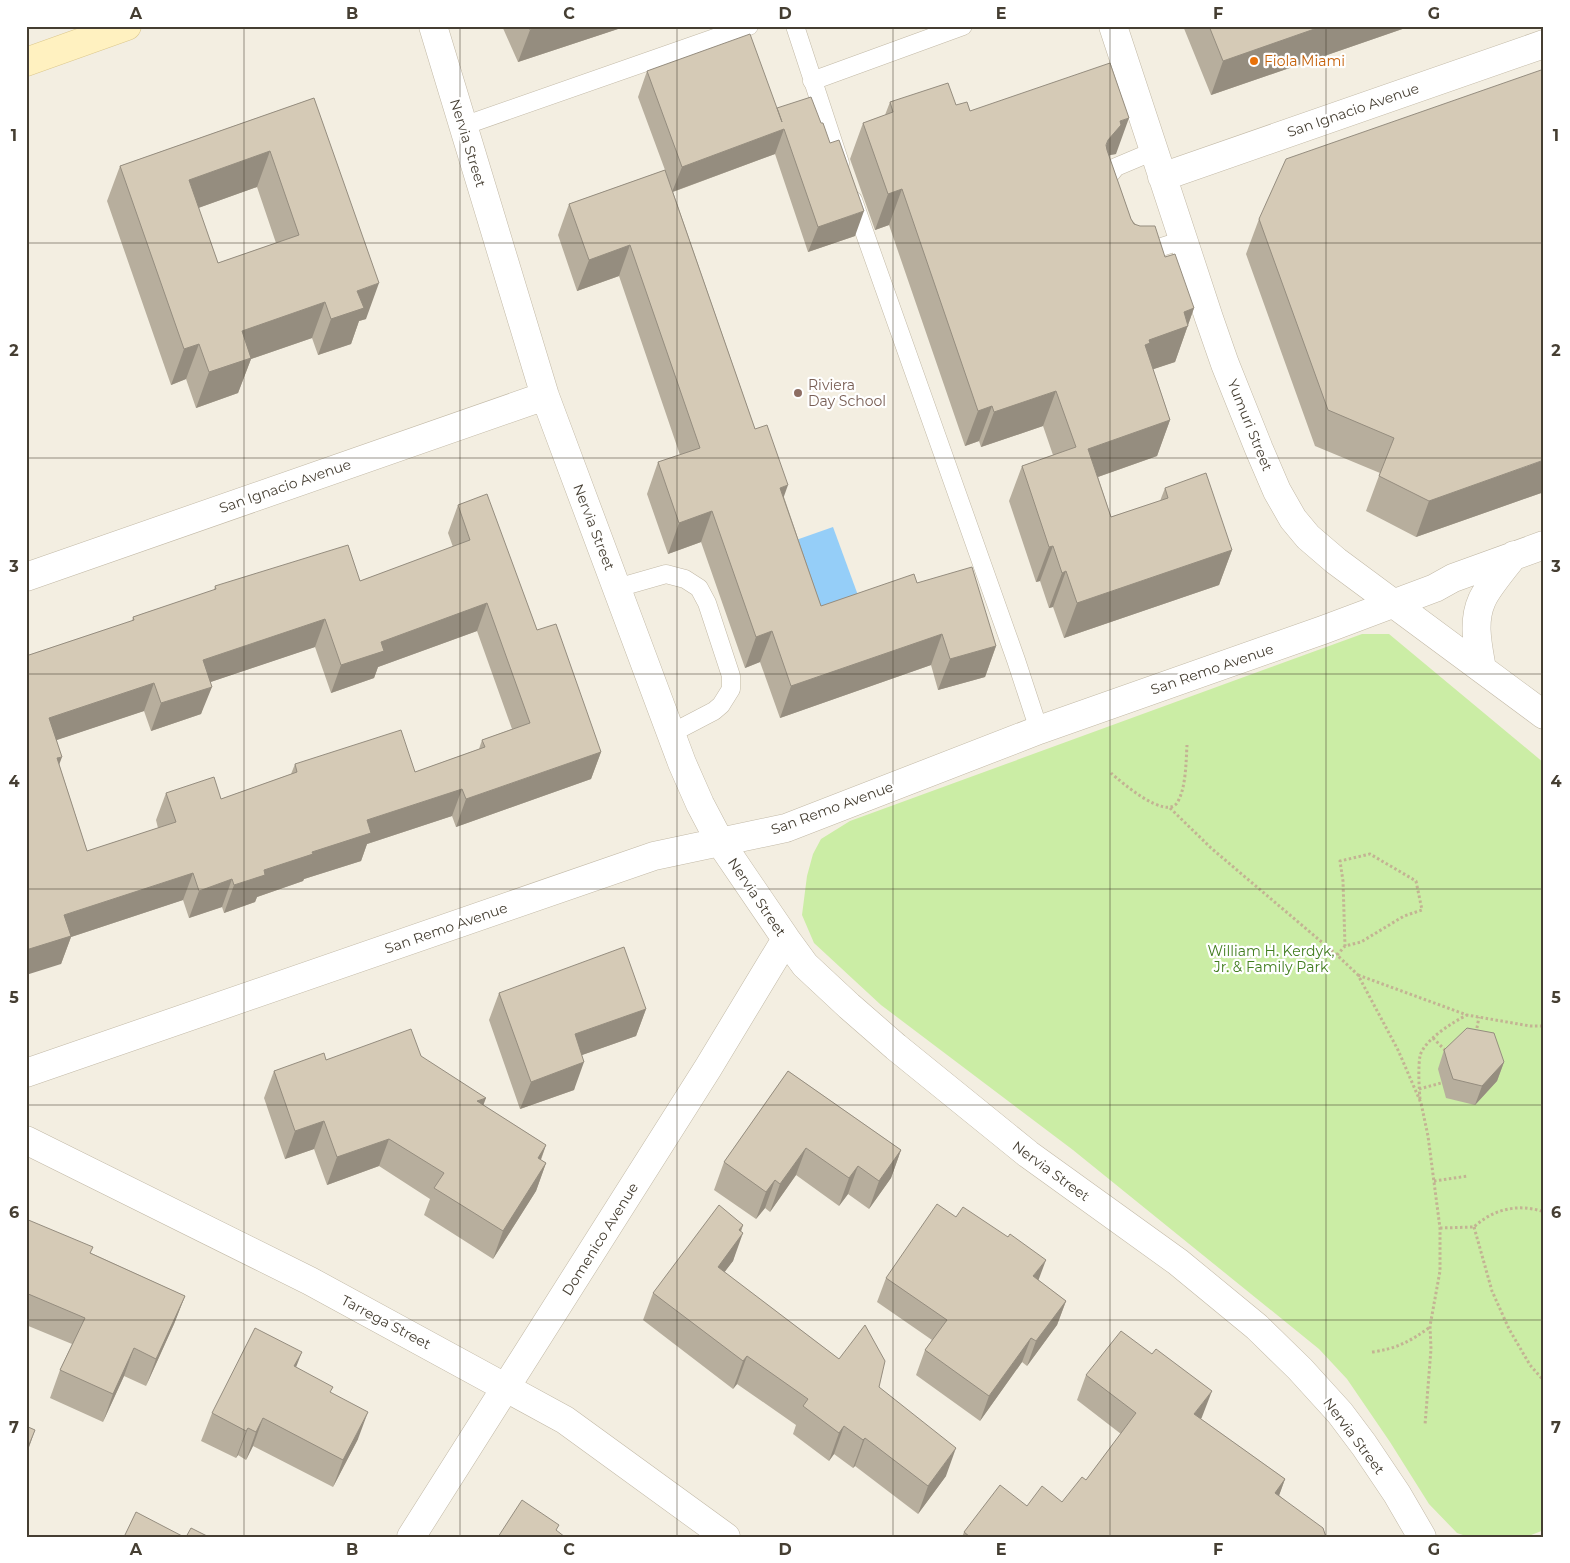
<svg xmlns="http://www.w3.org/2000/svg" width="1570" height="1563" viewBox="0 0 1570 1563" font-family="Montserrat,sans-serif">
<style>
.green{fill:#cbeda5}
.water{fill:#95cef8}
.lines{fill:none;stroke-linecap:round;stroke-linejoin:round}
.service-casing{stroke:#c2b9a6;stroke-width:19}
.minor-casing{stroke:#c2b9a6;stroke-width:29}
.secondary-casing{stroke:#dcc88d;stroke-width:29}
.path{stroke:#c3b393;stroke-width:3;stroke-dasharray:2.5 2.5;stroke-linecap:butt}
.service{stroke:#fff;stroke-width:18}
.minor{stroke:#fff;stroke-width:28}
.secondary{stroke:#fff1c0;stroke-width:28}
.wall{fill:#b7ae9d;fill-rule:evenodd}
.shaded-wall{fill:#958d7f}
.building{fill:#d5cab6;stroke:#958d7f;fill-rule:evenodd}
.grid{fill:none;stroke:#453e32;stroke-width:1;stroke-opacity:0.55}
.food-dot{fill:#e8710a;stroke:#fff;stroke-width:2}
.education-dot{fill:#8d6e63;stroke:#fff;stroke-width:2}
.labels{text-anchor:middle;stroke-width:4.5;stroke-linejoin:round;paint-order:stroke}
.food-label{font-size:14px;fill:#c56008;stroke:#fff;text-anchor:start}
.street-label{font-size:14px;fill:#453e32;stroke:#fff}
.education-label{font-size:14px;fill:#785e54;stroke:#fff;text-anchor:start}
.park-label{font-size:14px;fill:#417d1f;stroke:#fff}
.neatline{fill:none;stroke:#453e32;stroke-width:2}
.grid-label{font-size:16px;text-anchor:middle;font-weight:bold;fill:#453e32}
</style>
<rect width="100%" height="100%" fill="#f3eee1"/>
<path class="green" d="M1362,634h27l155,129v767l-18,7h-57l-12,-4 -28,-29 -39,-62 -43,-63 -28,-30 -246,-199 -192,-145 -67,-62 -12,-28 5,-39 6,-22 8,-15 29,-18z"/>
<path class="water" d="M833,527l26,71 -36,14 -27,-72z"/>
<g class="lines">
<defs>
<path id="service" d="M795,26l45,137
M812,81l151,-55
M463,126l286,-100
M1106,188l-2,-6 12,-15 38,-16
M853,200l163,460 23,70
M1140,251l15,-2 28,-9
M617,588l49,-14 19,5 14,9 8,15 24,73v13l-10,16 -7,6 -44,23"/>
<path id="minor" d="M433,26l112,370 137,367 18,41 20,38 66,97 19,26 44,41 47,41 132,107 150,108 79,65 43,42 40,44 24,32 33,49 25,43
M1113,26l96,292 16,46 34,85 18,42 16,28 15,18 28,24 208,154
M1162,177l382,-133
M26,577l519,-181
M1482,669c-4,-23 -10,-47 0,-69 5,-12 23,-33 32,-45
M26,1073l628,-217 132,-28 253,-98 284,-100 112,-42 18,-10 91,-33
M26,1140l284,141 255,139 161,117
M411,1537l297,-469 78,-129"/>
<path id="secondary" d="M26,62l101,-36"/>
</defs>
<use href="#service" class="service-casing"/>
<use href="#minor" class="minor-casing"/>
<use href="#secondary" class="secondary-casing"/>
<path class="path" d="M1111,773c10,9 54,47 66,30 9,-14 9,-41 10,-58
M1170,808l41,40 126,107 21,20 40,75 23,53 7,33 12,92v43l-10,55 1,23 -6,76
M1337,955l8,-9 16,-4 43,-26 18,-6 -6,-29 -46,-27 -30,7 3,20 2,65
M1358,975l109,40 63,11h14
M1476,1033l3,-16
M1433,1038l14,14
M1419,1089l26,-7
M1420,1099c-1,-12 -2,-32 0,-43 4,-16 33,-34 47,-41
M1434,1181l34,-5
M1474,1227l18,64 17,38 21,36 14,16
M1440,1228l34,-1c19,-18 45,-24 70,-15
M1372,1352c24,-3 39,-11 58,-25"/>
<use href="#service" class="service"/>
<use href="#minor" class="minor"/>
<use href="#secondary" class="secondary"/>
</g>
<path class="wall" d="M502,26h120l-1,2 -103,34z
M1183,26h228l-200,69z
M647,71l130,38 78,127 -47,16 -33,-98 -102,38 82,237 29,68 37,109 96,-23 79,63 -11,31 -47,13 -7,-25 -151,53 -20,-56 -15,6 -44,-126 -33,12 -21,-60 11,-32 22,-7 -61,-179 -42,15 -19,-56 11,-31 96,-34 -27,-73z
M314,98l52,221 -7,2 -8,23 -33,11 -6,-17 -61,21 -13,34 -42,15 -10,-29 -15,6 -64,-184 13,-35zM257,187l19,56 -58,20 -20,-55z
M890,102l66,3 14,6 146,43 -6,1 -1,1 22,63 34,38 29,51 -19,54 -22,7 17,51 -13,36 -59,21 13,40 49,-16 5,-13 67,62 -13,35 -155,53 -11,-31 -4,1 -9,-27 -4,1 -27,-81 13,-35 31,-11 -10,-29 -62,21 -2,-6 -14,5 -76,-221 -14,5 -25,-71 13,-36 22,-8z
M1259,219l285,273 -128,45 -50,-26 14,-38 -65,-27 -69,-192z
M458,505l79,125 64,122 -10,27 -135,48 -4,-11 -85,28 -6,17 -57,18 -1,2 -46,16 -2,5 -31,11 -2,-6 -33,11 -6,-18 -112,37 -10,27 -35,-308 106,-35 1,-4 81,-27 1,-4 145,-5 93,-34 -5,-14zM477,631l35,98 -30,11 -3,9 -64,23 -120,-8 -4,10 -70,25 -55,-6 -10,27 2,8 -71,23 -28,-87 -3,-24 88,-29 7,20 50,-17 9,-32 105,-35 16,46 43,-15 4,-11z
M499,993l147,16 -10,27 -54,19 -8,35 -54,19 -31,-89z
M1444,1050l60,12 -7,19 -22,24 -29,-7 -8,-29z
M421,1056l62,49 63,40 -5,15 5,3 -10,28 -43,68 -69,-44 6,-16 -51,-33 -52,19 -13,-36 -29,10 -21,-61 10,-27 52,-11z
M788,1071l113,79 -10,28 -22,31 -21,-15 -9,12 -43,-31 -26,37 -5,-4 -9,11 -42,-29 10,-28z
M26,1219l65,34 94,43 -11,28 -28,62 -22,-10 -21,46 -53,-24 10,-28 12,-26 -46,-19z
M743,1225l-10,36 -9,11 115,87 40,28 67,89 -28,38 -63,-48 -2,2 -19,-14 -5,7 -36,-27 3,-9 -59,-41 -4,5 -90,-69 10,-27z
M886,1278l152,2 28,21 -9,24 -30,41 -5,-4 -42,59 -64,-46 9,-25 7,-10 -55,-38z
M296,1367l35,26 27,46 -25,48 -80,-41 -7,14 -8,-5 -2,3 -35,-17 11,-28z
M1086,1375l116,42 -1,2 84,60 -6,16 47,42h-364l2,-5 63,-26 35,-4 24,-22 35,-46 -44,-34z"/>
<path class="shaded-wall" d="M540,26h82l-1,2 -103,34 12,-32z
M1323,26h88l-200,69 12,-34z
M1129,118l-13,36 -6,1 -2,5 -13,16 13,-36 12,-19z
M784,129l-9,25 -103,38 10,-25z
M270,151l-13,36 -81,29 13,-36z
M902,189l-13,36 -14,5 13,-36z
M864,211l-9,25 -47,16 10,-25z
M630,245l-11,31 -42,15 12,-31z
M379,283l-13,36 -7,2 -8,23 -33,11 13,-36 26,-28z
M325,302l-13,36 -61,21 -13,34 -42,15 13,-36 33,-41z
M1194,308l-19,54 -36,12 6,-29 4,-5 35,-28z
M199,344l-13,35 -15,6 13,-36z
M1056,391l-13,35 -62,21 13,-35z
M992,406l-13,35 -14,5 13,-35z
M1170,420l-13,36 -82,29 13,-36z
M1544,460v32l-128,45 13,-36z
M788,485l-11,31 3,-28z
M712,511l-11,31 -33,12 11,-31z
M1053,546l-13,35 -4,1 13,-35z
M1232,550l-13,35 -155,53 13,-35z
M1066,571l-13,36 -4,1 13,-35z
M487,603l-10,28 -99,36 -4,11 -43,15 10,-28 40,-23z
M325,619l-10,28 -122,41 10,-28z
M772,631l-12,31 -15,6 11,-31z
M942,634l-11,31 -151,53 11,-32z
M996,646l-11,31 -47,13 12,-31z
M154,683l-10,28 -105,35 10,-28z
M212,687l-11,27 -50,17 10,-28z
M601,752l-10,27 -135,48 10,-28z
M62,757l-10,27 5,-26z
M462,789l-10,27 -85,28 -6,17 -57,18 -1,2 -46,16 -2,5 -31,11 10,-28 133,-65z
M193,873l-10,27 -112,37 -10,27 -35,11v-25l38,-35z
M232,879l-10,28 -33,11 10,-27z
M646,1009l-10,27 -71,25 10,-27z
M584,1062l-10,28 -54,19 11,-27z
M1504,1062l-7,19 -22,24 7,-19z
M486,1098l-10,27 1,-24z
M324,1121l-10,28 -29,10 10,-28z
M389,1139l-10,27 -52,19 10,-28z
M546,1145l-10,27 2,-14z
M806,1148l-10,27 -26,37 10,-28z
M901,1150l-10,28 -22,31 10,-28z
M546,1163l-10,28 -43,68 10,-28z
M858,1166l-10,28 -9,12 10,-28z
M775,1180l-10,28 -9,11 10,-27z
M743,1225l-7,17 7,-9 -10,28 -25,33 10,-27z
M1046,1260l-9,24 -4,-8z
M185,1296l-11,28 -28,62 10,-27z
M1066,1301l-9,24 -30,41 9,-25z
M1031,1338l-9,24 -42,59 9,-25z
M134,1348l-10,28 -21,46 10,-28z
M302,1352l-11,28 3,-14z
M747,1356l-10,28 -4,5 10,-28z
M1212,1391l-10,26 -17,23 9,-26z
M368,1412l-10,27 -25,48 10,-27z
M263,1418l-10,28 -7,14 10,-28z
M844,1426l-10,28 -5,7 10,-28z
M248,1428l-10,27 -2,3 10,-27z
M35,1430l-9,26v-4z
M865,1438l-10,28 -2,2 10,-28z
M956,1448l-10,28 -28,38 10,-28z
M1285,1479l-9,25 -1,-11z"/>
<path class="building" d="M528,26h12l-10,4z
M1209,26h114l-100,35z
M750,34l32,88 -5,-14 34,-11 10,26h2l7,20 9,-3 25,71 -46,16 -34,-98 -102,38 -35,-96z
M1110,63l19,55 -9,3 1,4 -13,15 -2,5 1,5 24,69 3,5 6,2h15l10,31 10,-3 19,54 -10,4 4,14 -39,14 1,3 -5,2 25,75 -82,29 23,68 57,-19 -3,-10 41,-15 26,77 -155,53 -11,-32 -4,2 -9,-27 -4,1 -27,-81 54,-19 -20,-56 -62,21 -2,-6 -14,5 -76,-222 -14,5 -25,-71 30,-11 -3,-10 58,-19 8,22 11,-3 3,9z
M1544,69v391l-115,41 -50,-25 15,-38 -66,-28 -69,-191 27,-60z
M314,98l65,185 -22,8 7,17 -33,11 -6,-17 -83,29 9,27 -42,14 -10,-28 -15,5 -64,-183zM270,151l29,84 -81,28 -29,-83z
M665,170l90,259 12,-4 21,60 -8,3 41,118 93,-32 3,9 55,-16 24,79 -46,13 -8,-25 -151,52 -19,-55 -16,6 -44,-126 -33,12 -21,-61 42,-14 -70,-203 -41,15 -20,-56z
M487,494l50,136 19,-6 45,128 -135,47 -4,-10 -95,31 4,13 -59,19 1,2 -49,16 1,5 -31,10 -2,-6 -33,12 -6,-18 -129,42 7,21 -45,14v-294l108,-36 -1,-3 83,-28 -1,-3 133,-41 12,36 110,-41 -12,-35zM487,603l43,120 -48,17 3,7 -70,25 -14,-42 -106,34 2,8 -76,27 -7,-22 -48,16 10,29 -89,29 -30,-93 5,-1 -13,-39 105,-35 7,20 51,-16 -9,-27 122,-41 16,46 43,-14 -3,-9z
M624,947l22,62 -71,25 9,28 -53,20 -32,-89z
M1467,1028l27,5 10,29 -22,24 -29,-7 -5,-15 -4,-14z
M411,1029l10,27 65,42 -9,3 69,44 -8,13 8,5 -43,68 -69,-43 10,-15 -55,-34 -52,18 -13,-36 -29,10 -21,-60 50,-18 2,7z
M788,1071l113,79 -22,31 -21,-15 -9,12 -43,-30 -26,36 -5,-4 -9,12 -42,-30z
M937,1204l19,13 7,-10 45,30 2,-3 36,26 -13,16 33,25 -30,40 -5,-3 -42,58 -64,-46 22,-30 -61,-42z
M719,1205l24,20 -4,5 4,3 -25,34 121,92 26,-34 20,36 -6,26 77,61 -28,38 -63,-48 -2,2 -19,-14 -5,7 -36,-27 5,-7 -61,-43 -4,5 -90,-68z
M26,1219l67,28 -3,6 95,43 -29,63 -22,-11 -21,46 -53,-24 25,-52 -59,-25z
M255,1328l47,24 -8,14 39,21 -3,5 38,20 -25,48 -80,-42 -7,14 -8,-4 -2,3 -34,-18z
M1121,1331l31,23 4,-5 56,42 -18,23 91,65 -10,14 48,35 3,9h-356l-6,-5 36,-47 27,21 15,-20 20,16 20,-25 4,3 50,-67 -50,-38z
M26,1426l9,4 -9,22z
M522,1500l37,25 -3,5 9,7h-67z
M136,1512l48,25h-60z
M191,1528l18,9h-23z"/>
<path class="grid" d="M244,26v1511M460,26v1511M677,26v1511M893,26v1511M1110,26v1511M1326,26v1511M26,243h1518M26,458h1518M26,674h1518M26,889h1518M26,1105h1518M26,1320h1518"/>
<circle class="food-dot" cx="1254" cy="61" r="5"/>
<circle class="education-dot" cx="798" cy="393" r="5"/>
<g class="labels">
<g class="food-label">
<text x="1264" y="66">Fiola Miami</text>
</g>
<g class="street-label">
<text transform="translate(1353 110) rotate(-19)" y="5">San Ignacio Avenue</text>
<text transform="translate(468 143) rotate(73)" y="5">Nervia Street</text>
<text transform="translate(1250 425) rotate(68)" y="5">Yumuri Street</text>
<text transform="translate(285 486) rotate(-19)" y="5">San Ignacio Avenue</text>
<text transform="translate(594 527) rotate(69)" y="5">Nervia Street</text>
<text transform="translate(1212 669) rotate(-19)" y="5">San Remo Avenue</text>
<text transform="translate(832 808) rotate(-20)" y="5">San Remo Avenue</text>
<text transform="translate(757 897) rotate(56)" y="5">Nervia Street</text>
<text transform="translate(446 928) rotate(-19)" y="5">San Remo Avenue</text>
<text transform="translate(1051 1171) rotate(36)" y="5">Nervia Street</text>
<text transform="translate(600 1239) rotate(-58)" y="5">Domenico Avenue</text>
<text transform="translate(386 1322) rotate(28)" y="5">Tarrega Street</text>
<text transform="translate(1354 1436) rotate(53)" y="5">Nervia Street</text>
</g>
<g class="education-label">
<text x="808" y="390">Riviera<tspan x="808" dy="16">Day School</tspan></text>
</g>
<g class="park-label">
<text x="1271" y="956">William H. Kerdyk,<tspan x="1271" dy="16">Jr. &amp; Family Park</tspan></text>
</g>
</g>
<rect width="1570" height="1563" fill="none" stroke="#ffffff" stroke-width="55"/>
<rect x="28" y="28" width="1514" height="1508" class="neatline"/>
<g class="grid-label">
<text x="136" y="19">A</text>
<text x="352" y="19">B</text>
<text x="569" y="19">C</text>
<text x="785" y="19">D</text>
<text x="1001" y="19">E</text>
<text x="1218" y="19">F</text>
<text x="1434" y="19">G</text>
<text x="14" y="141">1</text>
<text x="1556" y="141">1</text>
<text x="14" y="356">2</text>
<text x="1556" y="356">2</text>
<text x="14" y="572">3</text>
<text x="1556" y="572">3</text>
<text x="14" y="787">4</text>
<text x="1556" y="787">4</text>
<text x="14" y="1003">5</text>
<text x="1556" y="1003">5</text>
<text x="14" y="1218">6</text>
<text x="1556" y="1218">6</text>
<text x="14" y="1433">7</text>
<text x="1556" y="1433">7</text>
<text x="136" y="1555">A</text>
<text x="352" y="1555">B</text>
<text x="569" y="1555">C</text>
<text x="785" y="1555">D</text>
<text x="1001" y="1555">E</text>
<text x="1218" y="1555">F</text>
<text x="1434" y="1555">G</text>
</g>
</svg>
